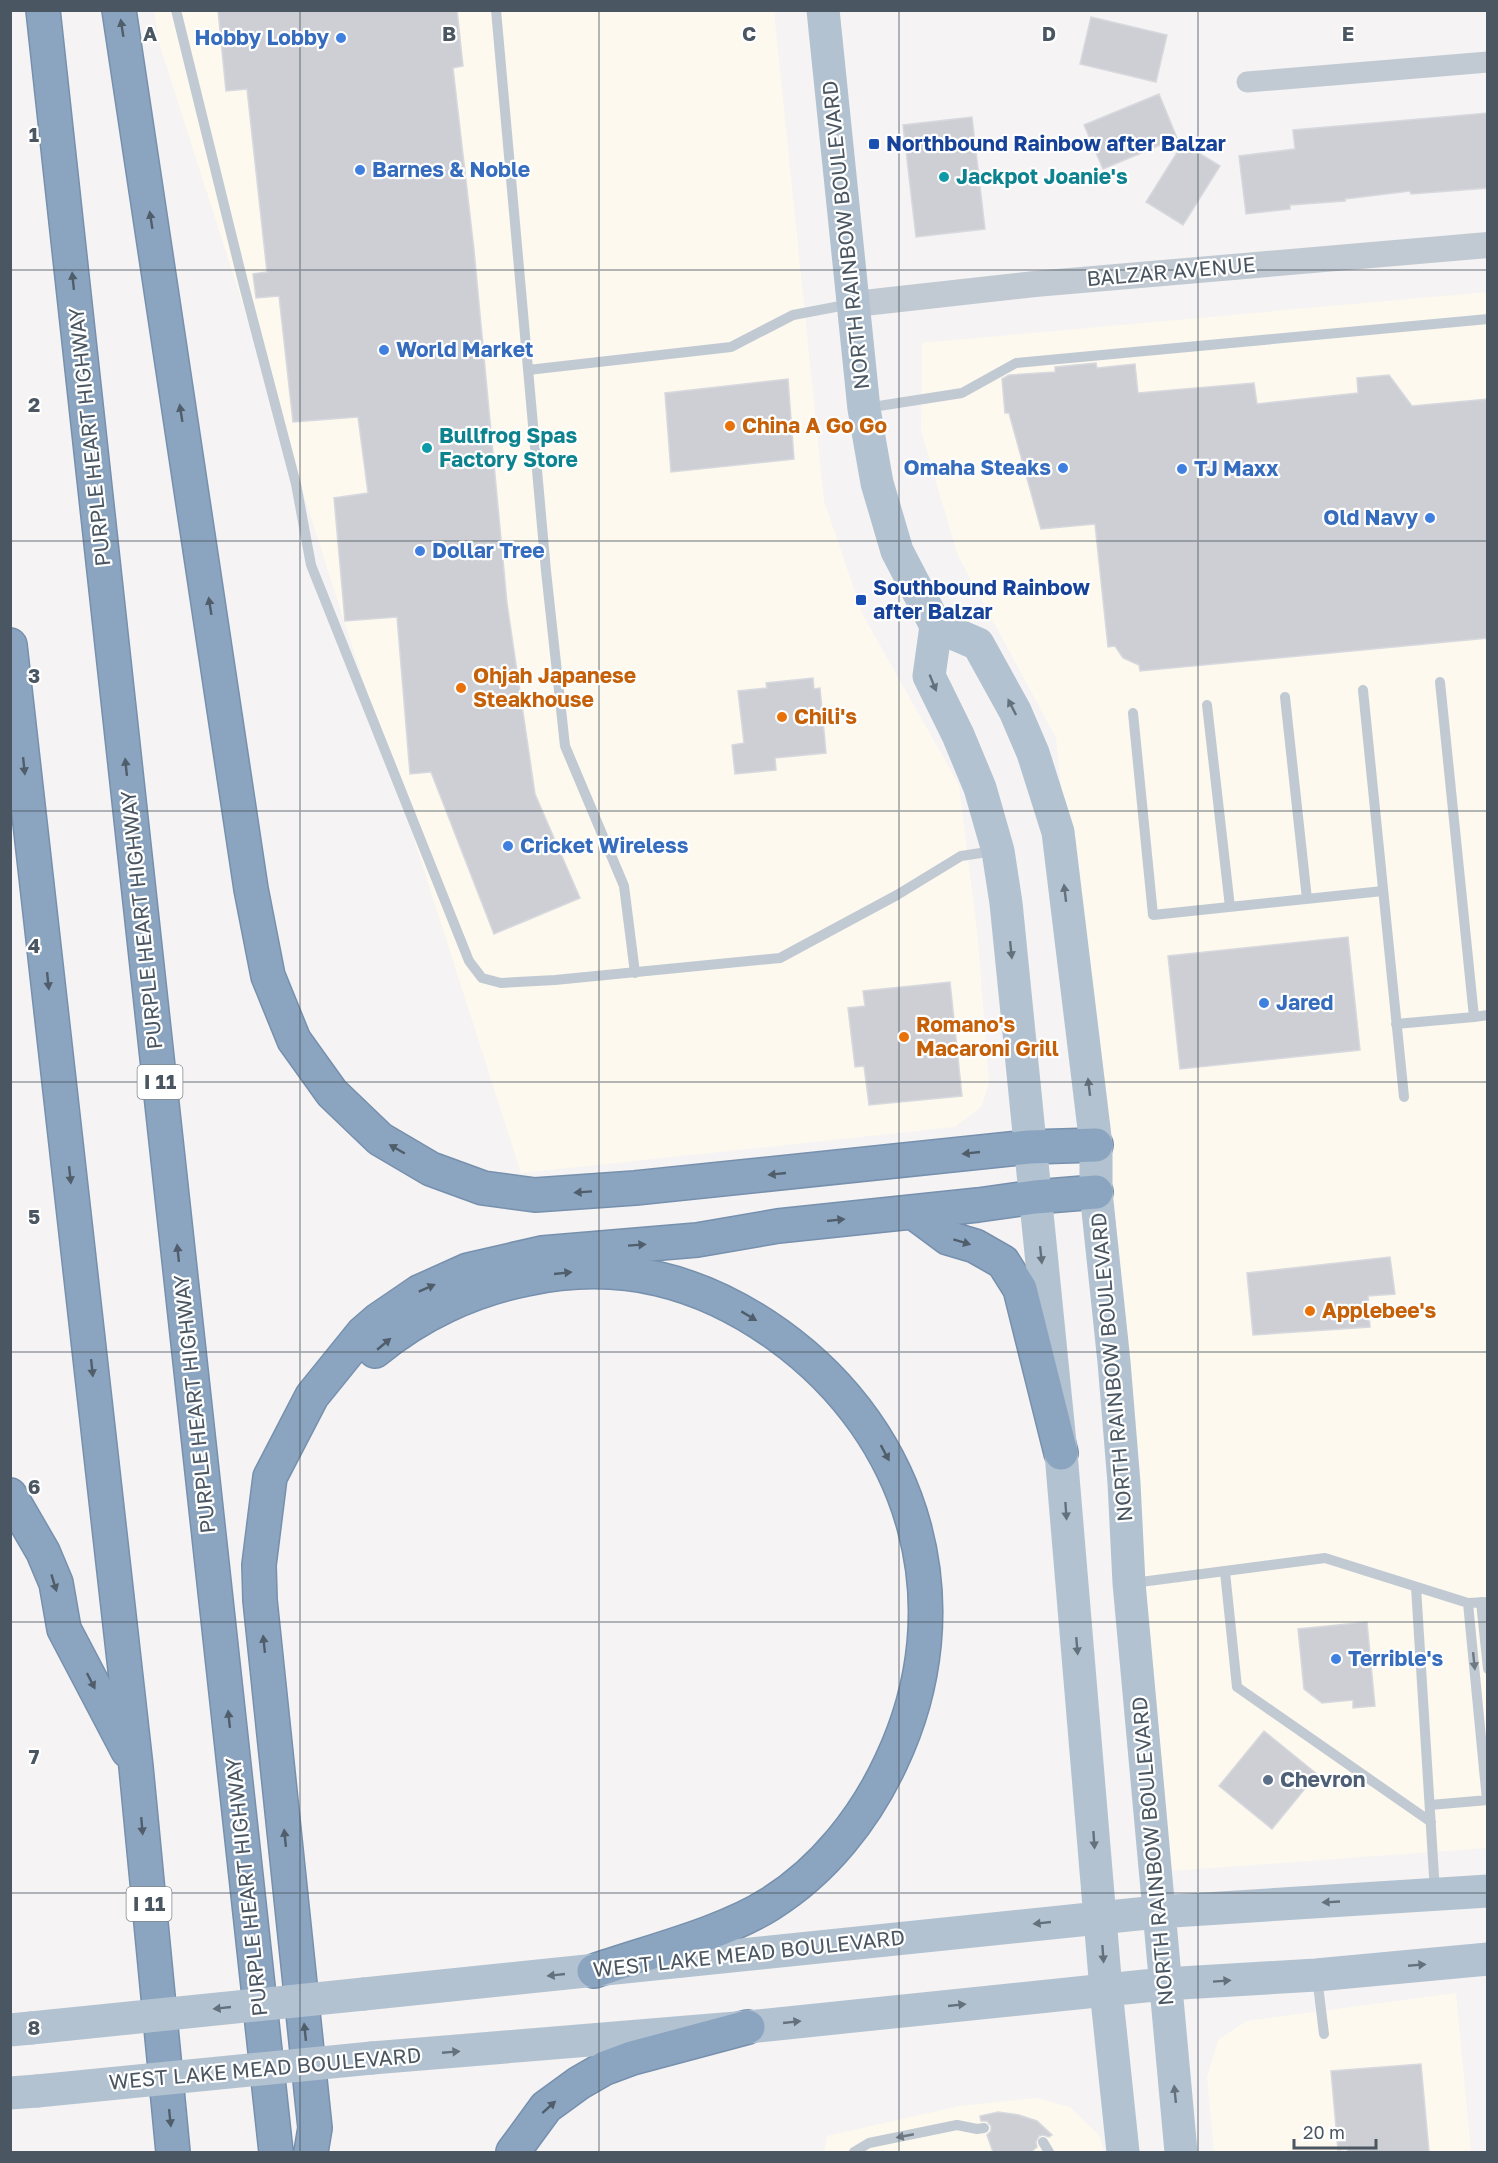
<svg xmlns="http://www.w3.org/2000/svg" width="1498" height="2163" viewBox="0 0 1498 2163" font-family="'Golos Text',sans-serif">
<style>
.commercial{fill:#fdf9ef}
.building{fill:#cdcfd5;stroke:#d7d9de;stroke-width:1.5}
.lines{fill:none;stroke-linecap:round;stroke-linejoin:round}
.motorway-casing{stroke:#7690ad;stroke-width:36}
.service{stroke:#c1cad2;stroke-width:10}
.minor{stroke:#c1cad2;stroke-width:21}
.tertiary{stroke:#c1cad2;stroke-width:26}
.primary{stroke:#b3c2d1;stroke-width:33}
.motorway{stroke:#8ba5c1;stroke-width:33}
.primary-bridge{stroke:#b3c2d1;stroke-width:33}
.oneway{fill:#505e6b}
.oneway2{fill:#64717d}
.oneway3{fill:#6e7983}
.grid{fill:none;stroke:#4a5661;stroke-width:1.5;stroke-opacity:0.55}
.shop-dot{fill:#3f7fe0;stroke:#fff;stroke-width:2}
.transit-dot{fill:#1a4fb4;stroke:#fff;stroke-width:2}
.culture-dot{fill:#0f9aa8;stroke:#fff;stroke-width:2}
.food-dot{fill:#e8710a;stroke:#fff;stroke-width:2}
.service-dot{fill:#5c6f8a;stroke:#fff;stroke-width:2}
.labels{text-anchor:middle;stroke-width:4.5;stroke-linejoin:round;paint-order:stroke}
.shield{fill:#fff;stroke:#808990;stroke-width:1.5}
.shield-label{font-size:20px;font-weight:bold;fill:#4a5661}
.shop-label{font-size:21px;font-weight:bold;fill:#366cbe;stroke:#fff;text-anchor:start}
.transit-label{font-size:21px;font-weight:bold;fill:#164399;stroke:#fff;text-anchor:start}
.culture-label{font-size:21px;font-weight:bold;fill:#0d838f;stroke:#fff;text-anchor:start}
.street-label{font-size:21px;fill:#4a5661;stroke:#fff}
.food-label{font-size:21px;font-weight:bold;fill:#c56008;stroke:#fff;text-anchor:start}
.service-label{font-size:21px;font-weight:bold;fill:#4e5e75;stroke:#fff;text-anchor:start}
.grid-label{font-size:20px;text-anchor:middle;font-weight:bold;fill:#4a5661;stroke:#fff;stroke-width:4.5;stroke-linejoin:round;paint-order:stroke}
</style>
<rect width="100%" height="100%" fill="#f5f3f3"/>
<path class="commercial" d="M154,11h620l50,490 39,114 96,170 19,155 11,143 -8,24 -26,20 -434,46 -361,-1127z
M1487,292v1556l-316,23 -115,-1133 -98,-182 -37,-125 1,-88z
M1456,1993l15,159h-257l-7,-75 11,-37 28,-19z
M1037,2098l33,9 29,28 5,17h-280l3,-16 132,-30z"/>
<path class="building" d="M218,10h239l6,56 -10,2 21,182 33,353 28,191 45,104 -86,36 -63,-162 -21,2 -13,-157 -52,4 -11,-123 34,-5 -10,-76 -65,5 -14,-126 -23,2 -3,-24 14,-2 -20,-183 -21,2z
M1091,17l76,18 -11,47 -76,-18z
M1159,94l18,44 -74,31 -19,-44z
M1488,113v75l-77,6 -1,-3 -65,8v2l-55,4v4l-44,5 -7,-58 56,-7 -2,-19z
M972,117l13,112 -69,8 -13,-112z
M1183,143l37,23 -37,59 -37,-23z
M1096,363l1,5 38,-4 3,29 116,-10 3,21 101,-11 -1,-15 32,-3 23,31 76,-7v239l-348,33 -1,-6 -16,-7 -8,-12 -7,1 -13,-123 -54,5 -32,-116h-4l-3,-34 7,-4 46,-3v-5z
M788,379l6,80 -123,13 -6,-79z
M813,678l1,11 6,-1 6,65 -51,5 1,12 -41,4 -3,-29 12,-2 -6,-52 29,-3 -1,-5z
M1348,937l12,113 -180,19 -12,-113z
M950,982l12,114 -93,9 -5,-39 -9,1 -7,-59 17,-2 -2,-15z
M1390,1257l5,37 -27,2 2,31 -117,8 -6,-62z
M1367,1622l8,84 -22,2v-8l-31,3 -18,-14 -6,-60z
M1264,1731l53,43 -45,55 -53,-43z
M1421,2064l8,88h-81l-1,-3 -9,1 -7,-79z
M998,2112l21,3 18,6 15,14 -3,2 -6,-2 -4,1 -3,6 1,5 -6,5h-38l-6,-17 4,-4v-5l-4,-5h-6l-1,-5z"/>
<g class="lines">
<defs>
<path id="motorway" d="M43,10l233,2142
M119,10l132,879 17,87 26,64 38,53 48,46 51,30 52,19 52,7 100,-7 394,-41 67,-2
M10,645l126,1122 37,385
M913,1212l35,26 27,8 28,16 17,27 41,164
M375,1351c43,-36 96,-61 151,-72 94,-20 175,1 252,56 139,100 187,271 113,427 -26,56 -67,108 -121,142 -47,30 -122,48 -176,67
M10,1495l33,57 13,31 8,46 64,122
M311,2152l4,-24 -55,-528 -1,-35 11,-88 42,-81 51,-63 15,-13 41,-28 49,-22 74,-17 155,-13 81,-14 200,-21 57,-8 61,-5
M513,2152l33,-45 33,-24 26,-15 27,-10 116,-31"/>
</defs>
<use href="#motorway" class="motorway-casing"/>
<path class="service" d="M176,10l67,272 53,202 15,81 158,396 13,17 19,5 54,-3 225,-22 117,-63 64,-39 33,-5
M496,10l50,561 19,175 59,140 11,87
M528,370l203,-23 62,-32 58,-11
M866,408l96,-15 54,-30 472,-44
M1363,690l41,407
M1285,697l22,202
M1207,705l23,202
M1133,713l20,202 230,-24
M1474,1017l14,-2
M1396,1024l78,-7 -34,-335
M1225,1572l12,115 194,135
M1133,1583l192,-25 143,45 20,-1
M1416,1587l19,305
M1481,1602l7,67
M1468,1603l19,197
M1430,1805l58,-5
M1317,1977l7,57
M1043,2142l6,10
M854,2152l15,-9 88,-18 20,4 7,-1"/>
<path class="minor" d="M1247,82l241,-20"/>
<path class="tertiary" d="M855,304l180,-20 453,-39"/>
<path class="primary" d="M823,10l41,399 13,74 20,68 39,75 -7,50 29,59 22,53 18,63 8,52 55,550 45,537 17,162
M936,626l42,18 37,67 18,42 25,79 38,313v47l18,170 10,121 5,100 52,569
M364,1994l793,-82 331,-21
M10,2030l21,-2
M372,2058l376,-31 416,-43 152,-9 172,-16
M10,2093l27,-2"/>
<use href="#motorway" class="motorway"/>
<path class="primary-bridge" d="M31,2028l333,-34
M37,2091l335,-33"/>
</g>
<defs><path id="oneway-solid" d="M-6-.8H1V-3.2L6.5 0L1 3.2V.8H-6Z" transform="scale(1.5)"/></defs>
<g class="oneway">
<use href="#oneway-solid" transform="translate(122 28) rotate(-99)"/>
<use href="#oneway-solid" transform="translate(151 220) rotate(-99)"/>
<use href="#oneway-solid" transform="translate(73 281) rotate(-96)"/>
<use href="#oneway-solid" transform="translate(181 413) rotate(-99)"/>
<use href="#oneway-solid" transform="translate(210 606) rotate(-99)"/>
<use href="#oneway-solid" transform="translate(24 766) rotate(84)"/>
<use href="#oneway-solid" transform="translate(126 767) rotate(-96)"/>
<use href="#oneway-solid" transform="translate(48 981) rotate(84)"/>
<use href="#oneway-solid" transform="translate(397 1149) rotate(-150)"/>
<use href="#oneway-solid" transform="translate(971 1153) rotate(174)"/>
<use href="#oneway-solid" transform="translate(777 1174) rotate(174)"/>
<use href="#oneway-solid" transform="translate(70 1175) rotate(84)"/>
<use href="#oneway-solid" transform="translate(583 1192) rotate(176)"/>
<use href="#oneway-solid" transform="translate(836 1220) rotate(-6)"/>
<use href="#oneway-solid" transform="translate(962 1242) rotate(17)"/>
<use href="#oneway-solid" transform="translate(637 1245) rotate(-4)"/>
<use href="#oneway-solid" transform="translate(178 1253) rotate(-96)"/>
<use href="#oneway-solid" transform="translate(563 1273) rotate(-6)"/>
<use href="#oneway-solid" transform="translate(427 1288) rotate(-24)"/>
<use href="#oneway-solid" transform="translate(749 1316) rotate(31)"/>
<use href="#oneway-solid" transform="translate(384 1344) rotate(-40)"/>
<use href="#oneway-solid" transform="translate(92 1368) rotate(84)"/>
<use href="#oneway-solid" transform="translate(885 1453) rotate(62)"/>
<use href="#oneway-solid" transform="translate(54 1583) rotate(73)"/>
<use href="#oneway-solid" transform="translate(264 1644) rotate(-96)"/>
<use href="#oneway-solid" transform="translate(91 1681) rotate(63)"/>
<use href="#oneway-solid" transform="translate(229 1719) rotate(-96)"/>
<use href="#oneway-solid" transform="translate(142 1826) rotate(85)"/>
<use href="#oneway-solid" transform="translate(285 1838) rotate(-96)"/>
<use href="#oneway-solid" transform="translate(305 2032) rotate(-96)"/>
<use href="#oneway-solid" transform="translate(549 2107) rotate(-42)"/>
<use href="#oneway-solid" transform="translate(170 2118) rotate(84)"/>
</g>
<g class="oneway2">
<use href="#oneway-solid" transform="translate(933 683) rotate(68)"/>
<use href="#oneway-solid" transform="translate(1012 707) rotate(-117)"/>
<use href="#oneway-solid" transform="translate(1065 893) rotate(-97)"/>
<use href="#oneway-solid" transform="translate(1011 950) rotate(84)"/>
<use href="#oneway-solid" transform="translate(1089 1087) rotate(-97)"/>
<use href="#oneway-solid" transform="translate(1041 1255) rotate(84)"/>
<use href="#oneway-solid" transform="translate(1066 1511) rotate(86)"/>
<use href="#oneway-solid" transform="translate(1077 1646) rotate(85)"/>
<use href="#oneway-solid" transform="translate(1094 1840) rotate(86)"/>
<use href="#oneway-solid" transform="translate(1331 1902) rotate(177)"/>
<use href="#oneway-solid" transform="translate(1042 1923) rotate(174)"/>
<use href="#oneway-solid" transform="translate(1103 1954) rotate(86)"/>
<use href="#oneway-solid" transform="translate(1417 1965) rotate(-5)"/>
<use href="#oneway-solid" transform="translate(556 1975) rotate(174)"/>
<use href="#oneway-solid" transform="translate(1222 1981) rotate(-4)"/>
<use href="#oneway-solid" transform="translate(957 2005) rotate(-6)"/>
<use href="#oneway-solid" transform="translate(222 2008) rotate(174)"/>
<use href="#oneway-solid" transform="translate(792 2022) rotate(-6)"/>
<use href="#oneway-solid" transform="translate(451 2052) rotate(-5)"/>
<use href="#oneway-solid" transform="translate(1175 2094) rotate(-96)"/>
</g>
<g class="oneway3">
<use href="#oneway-solid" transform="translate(1474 1661) rotate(84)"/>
<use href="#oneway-solid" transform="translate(905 2136) rotate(169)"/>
</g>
<path class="grid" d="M300,10v2142M599,10v2142M899,10v2142M1198,10v2142M10,270h1478M10,541h1478M10,811h1478M10,1082h1478M10,1352h1478M10,1622h1478M10,1893h1478"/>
<g class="shop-dot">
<circle cx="341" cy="38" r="6"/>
<circle cx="360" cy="170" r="6"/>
<circle cx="384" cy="350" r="6"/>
<circle cx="1063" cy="468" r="6"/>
<circle cx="1182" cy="469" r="6"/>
<circle cx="1430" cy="518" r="6"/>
<circle cx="420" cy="551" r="6"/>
<circle cx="508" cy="846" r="6"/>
<circle cx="1264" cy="1003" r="6"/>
<circle cx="1336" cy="1659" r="6"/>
</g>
<g class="transit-dot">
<rect x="868" y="138" width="12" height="12" rx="3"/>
<rect x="855" y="594" width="12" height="12" rx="3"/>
</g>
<g class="culture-dot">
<circle cx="944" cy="177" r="6"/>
<circle cx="427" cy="448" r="6"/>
</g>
<g class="food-dot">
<circle cx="730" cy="426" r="6"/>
<circle cx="461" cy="688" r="6"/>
<circle cx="782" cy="717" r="6"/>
<circle cx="904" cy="1037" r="6"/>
<circle cx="1310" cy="1311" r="6"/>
</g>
<circle class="service-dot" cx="1268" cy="1780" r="6"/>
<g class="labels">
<g class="shield">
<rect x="137.5" y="1065" width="45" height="34" rx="4.5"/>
<rect x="126.5" y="1887" width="45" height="34" rx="4.5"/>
</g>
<g class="shield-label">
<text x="160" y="1089">I 11</text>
<text x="149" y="1911">I 11</text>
</g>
<g class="shop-label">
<text x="329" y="45" text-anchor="end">Hobby Lobby</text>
<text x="372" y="177">Barnes &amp; Noble</text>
<text x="396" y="357">World Market</text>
<text x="1051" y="475" text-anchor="end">Omaha Steaks</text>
<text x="1194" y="476">TJ Maxx</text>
<text x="1418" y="525" text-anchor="end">Old Navy</text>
<text x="432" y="558">Dollar Tree</text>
<text x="520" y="853">Cricket Wireless</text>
<text x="1276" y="1010">Jared</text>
<text x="1348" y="1666">Terrible's</text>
</g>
<g class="transit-label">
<text x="886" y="151">Northbound Rainbow after Balzar</text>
<text x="873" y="595">Southbound Rainbow<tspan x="873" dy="24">after Balzar</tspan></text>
</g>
<g class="culture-label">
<text x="956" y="184">Jackpot Joanie's</text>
<text x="439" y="443">Bullfrog Spas<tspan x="439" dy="24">Factory Store</tspan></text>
</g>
<g class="street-label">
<text transform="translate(846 235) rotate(-96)" y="7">NORTH RAINBOW BOULEVARD</text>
<text transform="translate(1171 272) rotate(-5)" y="7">BALZAR AVENUE</text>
<text transform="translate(90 437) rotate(-96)" y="7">PURPLE HEART HIGHWAY</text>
<text transform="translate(142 920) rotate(-96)" y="7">PURPLE HEART HIGHWAY</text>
<text transform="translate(1112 1367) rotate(-95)" y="7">NORTH RAINBOW BOULEVARD</text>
<text transform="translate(195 1404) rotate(-96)" y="7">PURPLE HEART HIGHWAY</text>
<text transform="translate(1153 1851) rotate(-95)" y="7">NORTH RAINBOW BOULEVARD</text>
<text transform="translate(247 1887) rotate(-96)" y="7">PURPLE HEART HIGHWAY</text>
<text transform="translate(749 1954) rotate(-6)" y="7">WEST LAKE MEAD BOULEVARD</text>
<text transform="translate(265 2069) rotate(-5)" y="7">WEST LAKE MEAD BOULEVARD</text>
</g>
<g class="food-label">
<text x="742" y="433">China A Go Go</text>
<text x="473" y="683">Ohjah Japanese<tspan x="473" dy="24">Steakhouse</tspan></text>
<text x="794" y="724">Chili's</text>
<text x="916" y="1032">Romano's<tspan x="916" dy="24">Macaroni Grill</tspan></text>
<text x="1322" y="1318">Applebee's</text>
</g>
<g class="service-label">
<text x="1280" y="1787">Chevron</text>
</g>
</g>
<g class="grid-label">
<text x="150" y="41">A</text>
<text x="449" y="41">B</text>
<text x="749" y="41">C</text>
<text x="1049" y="41">D</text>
<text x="1348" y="41">E</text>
<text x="34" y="142">1</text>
<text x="34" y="412">2</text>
<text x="34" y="683">3</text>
<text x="34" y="953">4</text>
<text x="34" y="1224">5</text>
<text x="34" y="1494">6</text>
<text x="34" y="1764">7</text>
<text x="34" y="2035">8</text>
</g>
<rect width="1498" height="2163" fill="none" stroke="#4a5661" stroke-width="24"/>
<path d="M1294 2139v9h82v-9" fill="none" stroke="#4a5661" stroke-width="3"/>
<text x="1303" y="2139" font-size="18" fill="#4a5661" stroke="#ffffff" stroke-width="4.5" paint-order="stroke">20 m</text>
</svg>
